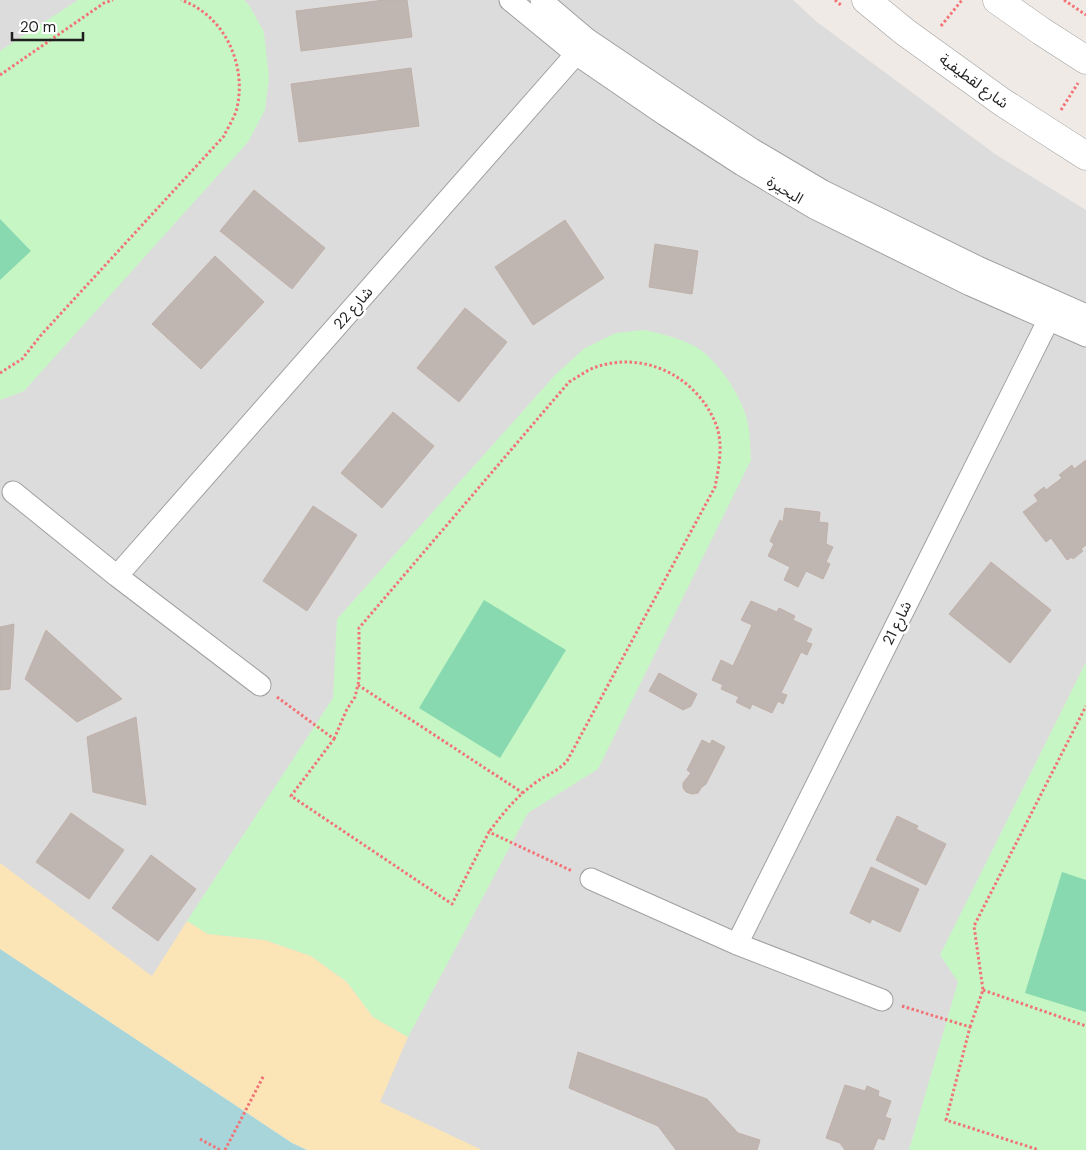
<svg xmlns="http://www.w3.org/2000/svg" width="1086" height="1150" viewBox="0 0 1086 1150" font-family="'DM Sans','Noto Sans Arabic',sans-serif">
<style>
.residential{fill:#dddcdc}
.sand{fill:#fbe5b7}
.park{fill:#c7f6c5}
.pitch{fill:#88d9b0}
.water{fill:#a8d5da}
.building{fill:#bfb6b2;stroke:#c0b0a8}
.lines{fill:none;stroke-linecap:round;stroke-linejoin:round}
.minor-casing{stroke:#a0a0a0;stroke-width:23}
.tertiary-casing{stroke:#a0a0a0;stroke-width:29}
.path{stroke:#f27375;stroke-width:3;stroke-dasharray:2.5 2.5;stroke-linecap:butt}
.minor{stroke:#fff;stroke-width:21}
.tertiary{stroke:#fff;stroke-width:28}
.labels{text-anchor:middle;stroke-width:5;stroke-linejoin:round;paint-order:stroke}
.street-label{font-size:15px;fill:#1f1f1f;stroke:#fff}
</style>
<rect width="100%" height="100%" fill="#efeae5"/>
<path class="residential" d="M0,0h793l24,22 178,132 91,56v940h-779l-307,-201z"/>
<path class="sand" d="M0,863l152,113 35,-55 21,13 57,6 46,16 36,26 26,35 35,20 -28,65 102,48h-175l-15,-7 -292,-194z"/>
<path class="park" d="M78,0h166l5,5 15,27 5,46 -4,32 -17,32 -224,249 -24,9v-349z
M644,330c18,4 42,9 58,21 21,17 43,50 47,78 1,10 1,21 2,31l-153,309 -70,44 -120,224 -35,-20 -26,-35 -36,-26 -46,-16 -57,-6 -21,-13 146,-223 4,-79 219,-245 29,-26 31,-15z
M1086,662v488h-177l49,-168 -18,-27z"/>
<path class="pitch" d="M0,219l31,32 -31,29z
M484,600l82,50 -66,108 -81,-50z
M1062,872l24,8v132l-61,-19z"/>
<path class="water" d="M0,949l292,194 15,7h-307z"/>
<path class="building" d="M384,0h23l5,37 -111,14 -5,-40z
M411,68l8,58 -120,16 -8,-58z
M254,190l71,58 -33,41 -72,-58z
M565,220l39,58 -71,47 -38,-58z
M655,244l43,7 -6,43 -43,-7z
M215,256l49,46 -63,67 -49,-45z
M465,308l42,34 -48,60 -42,-34z
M393,412l41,34 -52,62 -41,-35z
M1086,460v85l-5,4 2,2 -10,8 -1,-2 -5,3 -16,-22 -5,4 -23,-30 15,-11 -4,-6 10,-8 2,3 16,-12 -3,-3 13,-10 2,4z
M313,506l44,29 -50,76 -44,-30z
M785,508l35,4 -1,10 9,1 -2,21 7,3 -7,15 4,2 -7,15 -17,-8 -8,16 -14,-7 6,-13 -22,-11 6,-12 -4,-3 10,-21 3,2z
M991,562l60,48 -41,53 -61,-49z
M751,601l26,11 2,-4 16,8 -2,4 19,9 -6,13 6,2 -5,11 -6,-3 -20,41 6,2 -4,9 -5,-3 -6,12 -20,-9 -2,5 -14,-7 3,-5 -18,-8 2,-4 -11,-5 9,-20 12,6 19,-41 -11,-5z
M14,624l-4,65 -10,1v-63z
M46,630l76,69 -45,23 -52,-43z
M659,673l38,21 -6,12 -8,4 -34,-19z
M136,717l10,88 -53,-13 -6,-55z
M702,740l8,4 2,-4 13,7 -19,37 -5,4 -3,5 -6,1 -6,-2 -3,-4v-5l8,-10 -4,-3z
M71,813l53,37 -35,49 -53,-37z
M897,816l21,10 -2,3 30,15 -20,41 -50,-25z
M151,855l45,34 -38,52 -46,-33z
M871,867l48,22 -19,43 -28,-13 -2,4 -20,-10z
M578,1052l129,47 31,34 22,7 -3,10h-81l-18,-24 -89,-38z
M845,1085l20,6 2,-5 12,5 -1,5 13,5 -6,16 6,2 -7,21 -6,-2 -5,12h-28l-5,-7 -14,-5z"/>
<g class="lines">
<defs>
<path id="minor" d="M510,0l66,54 89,61 77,50 72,43 156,77 116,51
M541,0l46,39 89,60 76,50 71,42 155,76 108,48
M13,492l104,84 143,109
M117,576l459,-522 11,-15
M591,879l146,65 145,56
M737,944l320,-641"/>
<path id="tertiary" d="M866,0l39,32 97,70 84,54
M997,0l44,31 45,29"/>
</defs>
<use href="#minor" class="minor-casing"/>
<use href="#tertiary" class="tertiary-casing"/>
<path class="path" d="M835,0l7,6
M1064,0l22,15
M941,26l21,-26
M0,75l104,-72 9,-3
M1061,110l17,-27
M0,373l22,-14 20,-25 182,-198c4,-9 11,-19 13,-28 10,-44 -13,-93 -56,-108
M358,685l165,108
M277,697l57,42 -43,57 161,108 37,-72 83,39
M334,739l13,-30 8,-12 4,-17v-52l210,-246c9,-5 18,-12 27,-15 50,-17 103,11 121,60 6,19 2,40 -2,60l-148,274c-11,12 -20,13 -32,22 -20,15 -31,29 -46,49
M983,990l103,36
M902,1006l68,21 -24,93 93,30
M970,1027l13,-37 -9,-64 112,-220
M200,1139l20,11
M225,1150l39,-75"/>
<use href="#minor" class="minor"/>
<use href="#tertiary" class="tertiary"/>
</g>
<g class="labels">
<g class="street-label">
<text transform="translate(974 81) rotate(36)" y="5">شارع لقطيفية</text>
<text transform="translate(785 190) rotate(31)" y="5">البحيرة</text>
<text transform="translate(353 308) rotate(-49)" y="5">شارع 22</text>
<text transform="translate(897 623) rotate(-64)" y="5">شارع 21</text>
</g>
</g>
<path d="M12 32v8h71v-8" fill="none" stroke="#1f1f1f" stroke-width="2.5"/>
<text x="20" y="32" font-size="15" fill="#1f1f1f" stroke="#ffffff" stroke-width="4" paint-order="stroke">20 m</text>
</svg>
